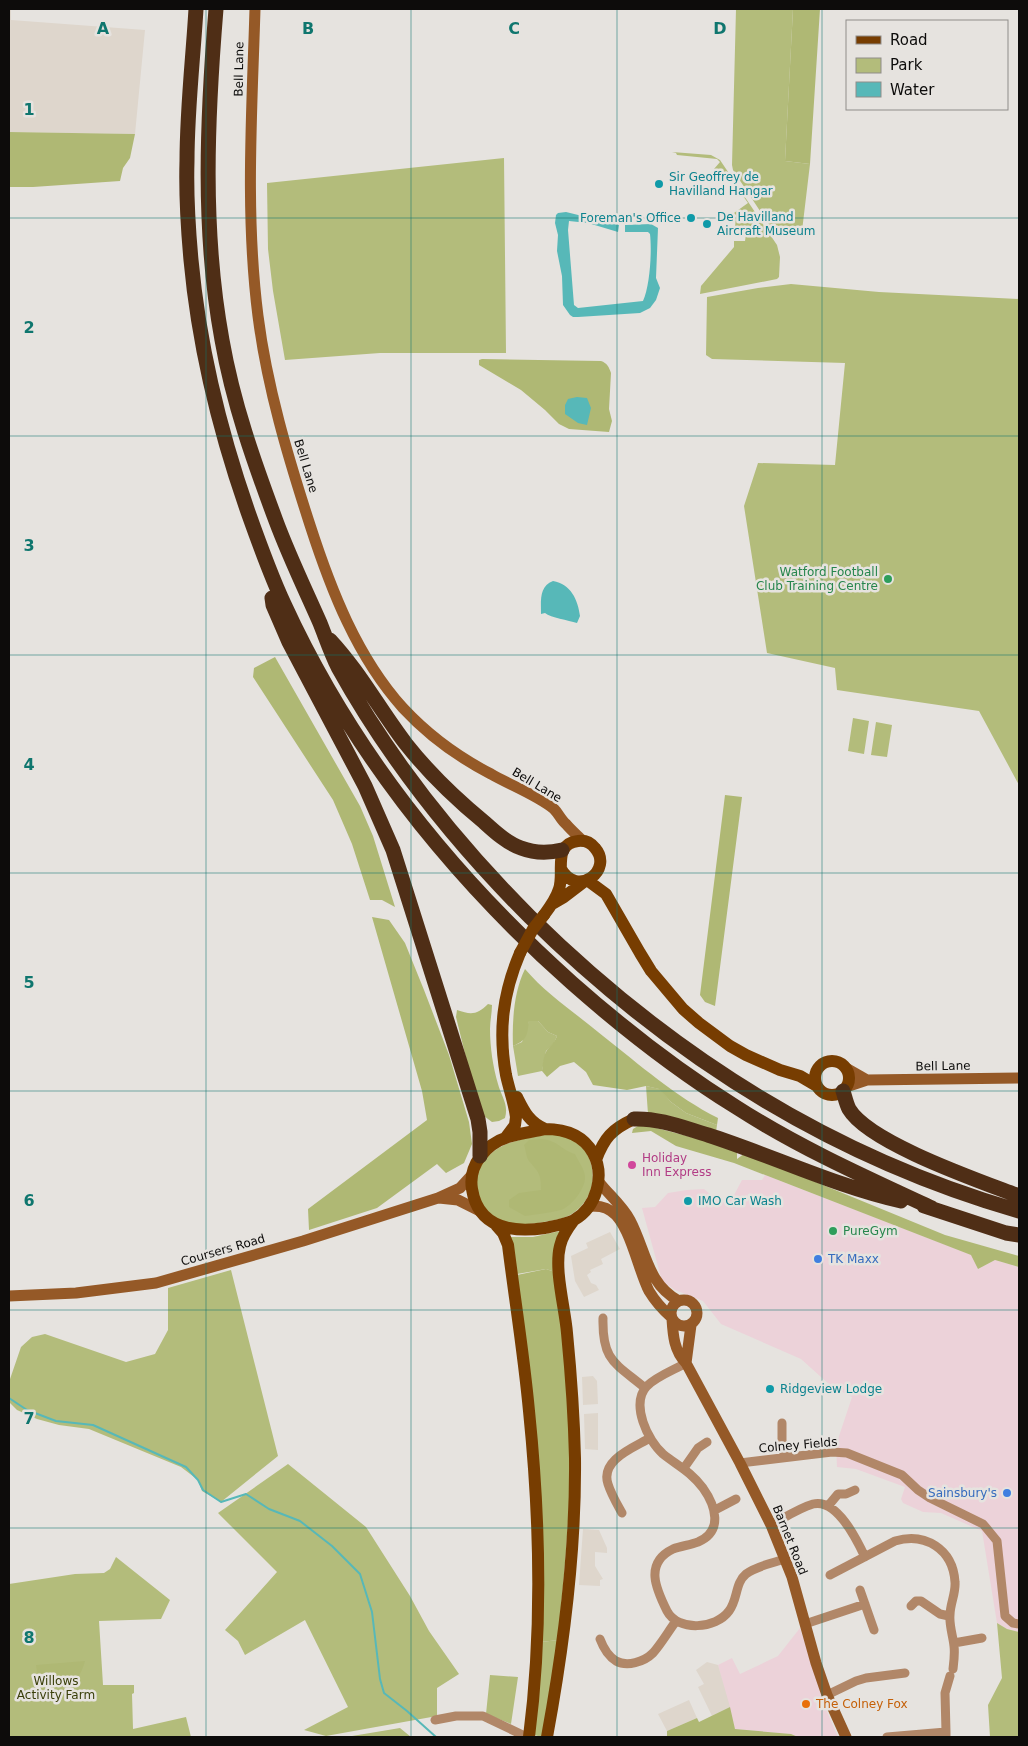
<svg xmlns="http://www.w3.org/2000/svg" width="1028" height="1746" viewBox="0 0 1028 1746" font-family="'DejaVu Sans',sans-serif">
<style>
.commercial{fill:#ecd2d9}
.built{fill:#ded6cc}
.green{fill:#b3bc7b}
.forest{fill:#afb874}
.water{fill:#57b8b8}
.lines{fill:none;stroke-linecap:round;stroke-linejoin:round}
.stream{stroke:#57b8b8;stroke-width:2}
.street{stroke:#b18768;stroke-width:9}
.secondary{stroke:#955927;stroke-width:11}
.primary{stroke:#773d01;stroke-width:12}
.highway{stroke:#4f2e16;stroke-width:15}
.primary-bridge{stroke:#773d01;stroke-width:12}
.grid{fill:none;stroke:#0f766e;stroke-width:1;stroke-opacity:0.55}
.culture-dot{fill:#0f9aa8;stroke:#e6e3df;stroke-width:2}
.leisure-dot{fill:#2e9e5b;stroke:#e6e3df;stroke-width:2}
.hotel-dot{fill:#d1479c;stroke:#e6e3df;stroke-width:2}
.shop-dot{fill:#3f7fe0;stroke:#e6e3df;stroke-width:2}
.food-dot{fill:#e8710a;stroke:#e6e3df;stroke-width:2}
.labels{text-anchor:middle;stroke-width:5;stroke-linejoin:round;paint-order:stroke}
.street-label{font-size:12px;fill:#0d0c0b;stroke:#e6e3df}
.culture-label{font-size:12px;fill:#0d838f;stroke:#e6e3df;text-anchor:start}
.leisure-label{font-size:12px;fill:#27864d;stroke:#e6e3df;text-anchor:end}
.hotel-label{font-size:12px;fill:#b23c85;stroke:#e6e3df;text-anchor:start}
.shop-label{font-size:12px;fill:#366cbe;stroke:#e6e3df;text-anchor:start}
.park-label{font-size:12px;fill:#3a3f0a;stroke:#e6e3df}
.food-label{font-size:12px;fill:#c56008;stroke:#e6e3df;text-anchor:start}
.grid-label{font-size:16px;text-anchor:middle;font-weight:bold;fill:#0f766e;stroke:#e6e3df;stroke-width:5;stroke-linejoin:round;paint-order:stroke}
</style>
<rect width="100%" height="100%" fill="#e6e3df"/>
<path class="commercial" d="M765,1175l207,80 6,14 17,-9 24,7v365l-12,-3 -10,-6 -15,-92 -41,-18 -18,-1 -20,-9 -2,-4 4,-12 -49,-18 -19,-2 -1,-22 16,-48 -21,-11 -30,-27 -80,-35 -18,-23 -28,-11 -13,-9 -20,-73 13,-1 13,-14 19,-3 17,-1 17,14 12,-6 9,-17h20z
M800,1628l25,79 13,30h-40l-7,-3 -56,-5 -17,-64 14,-7 8,16 38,-18z"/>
<path class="built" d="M9,9h2v11l134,10 -10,104 -126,-2z
M610,1232l10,17 -19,10 2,5 -13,6 1,2 -4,3 4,8 5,2 3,5 -15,7 -9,-16 -4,-25 17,-8 -2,-5z
M593,1376l4,5 1,23 -15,1 -1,-28z
M598,1413v37l-13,-1 -1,-35z
M583,1529l16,1 8,18v5l-12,-1v14l8,13 -3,1v6l-21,-1z
M707,1662l11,3 12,42 -18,9 -14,-29 6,-3 -8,-14z
M689,1700l8,18 -30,13 -9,-17z"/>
<path class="green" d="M736,9h57l-8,152 25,3 -8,67 -28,1 -41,-62 -1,-5z
M672,152l39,3 9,5 57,85 3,12 -1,20 -2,2 -77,15 1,-8 33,-39v-6h11l2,-13h-12l1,-13 -2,-2 14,-10 -19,-27 -9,1 -6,-3v-5l6,-7 -3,-3 -40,-4 -1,-2z
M504,158l2,195h-126l-95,7 -12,-69 -5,-42 -1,-66z
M791,284l88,8 140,7v486l-40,-74 -142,-21 -2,-22 -68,-15 -23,-147 14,-43 77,2 10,-102 -133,-4 -6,-4 1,-58 51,-9z
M853,718l16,3 -5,33 -16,-3z
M876,722l16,3 -5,32 -16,-2z
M529,1021h9l10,11 9,4 -3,7 -8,8 -4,20 -24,5 -5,-30 9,-4z
M646,1086l14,3 11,13 15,11 31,12 -1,7 -68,-18z
M549,1134c16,0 33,8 40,24 9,22 1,47 -21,58 -9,4 -20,5 -30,7 -16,2 -29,3 -44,-5 -8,-4 -12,-13 -15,-21 -3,-9 -3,-25 3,-33 15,-23 42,-25 67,-30z
M560,1231l-5,41 -9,-3 -29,5 -7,-37h23z
M231,1270l47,186 -57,46 -19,-11 -4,-11 -17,-13 -92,-38 -30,-4 -22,-6 -20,-9 -8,-8v-20l12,-35 11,-10 13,-3 81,28 29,-8 13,-24v-42z
M288,1464l78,63 44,69 19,35 30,43 -22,14v28l-111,20 -22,-6 44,-23 -43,-87 -60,35 -7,-14 -13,-11 52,-58 -59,-59z
M116,1557l54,43 -9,19 -62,2 4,64h31v8l-2,1 1,35 53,-12 5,20h-182v-153l66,-10 29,-1 6,-4z
M997,1623l10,6 12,3v105h-29l-2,-32 14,-27z
M558,1640l-16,97 -8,-2 7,-93z
M490,1675l28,2 -7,47 -25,-10z
M400,1728l11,9h-65z"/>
<path class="forest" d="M793,9h27l-10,155 -25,-3z
M9,132l126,2 -5,24 -7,10 -3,13 -87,6h-24z
M482,359l119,2c6,2 8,6 10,12l-2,36 3,12 -3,11 -40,-3 -10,-5 -14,-14 -24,-20 -42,-25v-5z
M275,657l85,149 13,30 22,71 -13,-7h-12l-18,-56 -19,-44 -80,-123 1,-9z
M725,795l17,2 -27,209 -10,-4 -5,-7z
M372,917l17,3 16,23 19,47 25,65 20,67 3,22 -8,19 -18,10 -9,-9 -60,44 -68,22 -1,-21 119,-89 -5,-29z
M525,969c22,26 52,45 78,67 37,29 73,61 115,82l-1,7 -31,-12 -15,-11 -12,-13 -13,-3 -19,4 -34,-5 -7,-13 -12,-10 -14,4 -13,11 -5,-6c1,-6 1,-15 5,-21 4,-5 8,-8 10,-14l-9,-4 -10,-11h-9c-2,15 -2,19 -16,25 -1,-25 1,-55 12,-77z
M488,1004l4,1c0,8 -2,16 -2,24 0,18 3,38 8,55 3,12 11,20 7,34l-6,3 -7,1 -8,-6 -14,-42 -14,-57 1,-7c14,5 20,5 31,-6z
M641,1124l96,25v10l8,-6 200,82 74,21v11l-24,-7 -17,9 -7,-14 -237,-92 -58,-17 -25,-15 -19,2 1,-4z
M542,1139c17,2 19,11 33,15 3,7 9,14 10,22 1,12 -13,30 -24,34 -12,3 -25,4 -36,6l-16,-9v-7l10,-7 22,-3c0,-17 -2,-17 -12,-29 -3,-4 -3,-11 -5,-16l5,-5z
M546,1269l9,3c8,66 16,134 15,201 -1,56 -7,112 -12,167l-17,2 -24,-367z
M85,1661c-8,29 -20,23 -46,25l-3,-21z
M730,1707l5,22 56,5 7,3h-131v-6l30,-13 2,4z"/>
<path class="water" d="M566,212l53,13 -1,7 -30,-9 -19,-2 -1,9 6,75 4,3 65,-7c7,-15 9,-50 7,-67l-2,-2h-23v-7l26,-1 7,4 -2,50 4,10 -4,12 -6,8 -10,5 -62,4h-5l-3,-2 -7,-10 -1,-29 -5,-25 1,-16 -3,-12 1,-8 2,-2z
M577,397l10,1 4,10 -4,17 -9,-2 -13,-9v-9l3,-6z
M553,581c18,3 25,19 27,35l-3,7c-9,-3 -26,-5 -32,-10l-4,1c0,-13 -2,-28 12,-33z"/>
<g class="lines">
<path class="stream" d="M9,1398l18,12 29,11 37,4 93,42 12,13 5,10 18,12 25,-8 23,15 31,12 32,25 28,28 12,38 8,67 4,14 23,18 29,26"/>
<path class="street" d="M603,1318c-1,43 12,45 42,70
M686,1363c-12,7 -29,13 -39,23 -17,18 1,55 16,68 15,12 27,17 40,34 12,17 21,43 -5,54 -8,3 -17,4 -25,7 -29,14 -17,40 -6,62 11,21 49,18 62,0 9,-12 6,-28 17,-37 10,-8 27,-11 39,-15
M782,1423v24l3,10
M740,1463l92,-11 15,1 55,22 16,15 12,8 53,26 14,17 8,75 8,7 6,1
M684,1468l14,-20 9,-6
M828,1506l10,-12h8l9,-4
M715,1510l21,-11
M622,1513c-5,-9 -11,-19 -14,-29 -8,-24 25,-36 42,-46
M771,1525c13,-7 28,-17 42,-21 24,-6 44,36 52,53
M830,1575l65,-34c30,-9 58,8 60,41 1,11 -5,22 -5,33 -1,10 3,21 4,31 1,8 0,15 -1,23
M860,1590l14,40
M911,1606l5,-5h5l19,13 9,2
M805,1624l60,-20
M600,1639c3,8 8,17 16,22 11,6 28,1 37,-8 8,-9 15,-21 23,-32
M954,1643l28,-5
M827,1695l29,-14 10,-3 39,-5
M435,1720l21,-4h27l44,21
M946,1732l-1,-39 5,-17
M887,1737l59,-5v5"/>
<path class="secondary" d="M255,9c-3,102 -10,205 3,307 9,71 30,141 52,209 21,65 47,132 93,183 26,28 55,49 88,66 19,11 46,21 63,35 5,5 7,11 12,15 5,6 11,11 17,17
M846,1068l21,12
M846,1087l21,-7 152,-2
M599,1182c10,13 23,23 31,38 16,30 17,64 49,81
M439,1198l19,2 22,11
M589,1206c8,0 15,0 22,5 19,12 27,59 38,80 6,10 13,18 22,26
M9,1296l67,-3 80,-10 147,-42 135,-43 22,-10 11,-12
M671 1313a13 13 0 1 1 26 0a13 13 0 1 1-26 0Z
M672,1319c1,16 2,32 14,44l54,100 31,62 21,52 24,86 11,32 19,42
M686,1363l5,-38"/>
<path class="primary" d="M587,880l19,14 34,59 11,18 32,38 16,14 31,23 16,9 34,15 20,6 17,10
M552,904l12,-7 21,-16
M544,915c6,-8 12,-16 15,-26 6,-17 -7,-45 19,-48 7,-1 13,2 17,7 19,22 -18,50 -34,21
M815 1078a17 17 0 1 1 34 0a17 17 0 1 1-34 0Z
M517,1097c7,14 12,25 28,32
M545,1129c20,0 38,6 48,24 12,22 4,54 -19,67 -8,4 -20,6 -29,8 -33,5 -67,0 -73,-39 -4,-24 14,-45 36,-52 12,-4 25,-5 37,-8z
M506,1137l9,-12 1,-8c-2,-15 -7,-28 -10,-42 -8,-44 -3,-82 14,-122
M596,1160c8,-22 16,-31 38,-41
M496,1225l7,8 5,12c7,56 16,111 21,166 11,108 14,218 0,326
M547,1737c17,-92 29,-185 28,-279 -1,-42 -4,-84 -8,-125 -2,-25 -13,-63 -7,-87 2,-10 8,-18 14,-26"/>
<path class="highway" d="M196,9c-3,50 -9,101 -9,152 -1,33 1,66 4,99 8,87 28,169 57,252 11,31 22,62 36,92 67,146 168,272 288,379 51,45 106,88 164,124 62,40 129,70 196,101
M216,9c-9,110 -14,222 6,331 11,63 32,122 54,181 13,35 29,68 44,102 6,15 11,30 18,44 51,92 117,175 192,250 139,137 301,240 489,294
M272,598l1,7 16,37 76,144 28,64 85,269 2,13v24
M330,640c29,31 50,70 76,104 23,29 50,55 78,78 11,10 23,21 37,26 13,5 28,5 41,2
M843,1091c2,6 3,12 6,18 20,34 131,72 170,87
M634,1119c26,-1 50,9 74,16 65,21 127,51 193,66
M924,1206l82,27 13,2"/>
<path class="primary-bridge" d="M520,953l13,-24 11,-14"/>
</g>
<path class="grid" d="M206,9v1728M411,9v1728M617,9v1728M822,9v1728M9,218h1010M9,436h1010M9,655h1010M9,873h1010M9,1091h1010M9,1310h1010M9,1528h1010"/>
<g class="culture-dot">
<circle cx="659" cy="184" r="5"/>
<circle cx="691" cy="218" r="5"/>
<circle cx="707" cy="224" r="5"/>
<circle cx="688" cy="1201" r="5"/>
<circle cx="770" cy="1389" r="5"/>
</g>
<g class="leisure-dot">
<circle cx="888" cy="579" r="5"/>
<circle cx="833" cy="1231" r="5"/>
</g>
<circle class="hotel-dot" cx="632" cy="1165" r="5"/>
<g class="shop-dot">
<circle cx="818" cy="1259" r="5"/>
<circle cx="1007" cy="1493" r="5"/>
</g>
<circle class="food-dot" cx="806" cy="1704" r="5"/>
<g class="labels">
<g class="street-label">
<text transform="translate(239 69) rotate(-89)" y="4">Bell Lane</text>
<text transform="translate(306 466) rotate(73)" y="4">Bell Lane</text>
<text transform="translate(537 785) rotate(31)" y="4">Bell Lane</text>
<text transform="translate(943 1066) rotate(-1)" y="4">Bell Lane</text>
<text transform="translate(223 1250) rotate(-16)" y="4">Coursers Road</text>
<text transform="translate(798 1445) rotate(-5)" y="4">Colney Fields</text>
<text transform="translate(790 1540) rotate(68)" y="4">Barnet Road</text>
</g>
<g class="culture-label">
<text x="669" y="181">Sir Geoffrey de<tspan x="669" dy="14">Havilland Hangar</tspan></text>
<text x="717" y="221">De Havilland<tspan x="717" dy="14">Aircraft Museum</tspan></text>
<text x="681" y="222" text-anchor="end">Foreman's Office</text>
<text x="698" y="1205">IMO Car Wash</text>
<text x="780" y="1393">Ridgeview Lodge</text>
</g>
<g class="leisure-label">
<text x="878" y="576">Watford Football<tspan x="878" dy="14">Club Training Centre</tspan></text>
<text x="843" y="1235" text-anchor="start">PureGym</text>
</g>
<g class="hotel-label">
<text x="642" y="1162">Holiday<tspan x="642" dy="14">Inn Express</tspan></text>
</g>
<g class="shop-label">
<text x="828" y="1263">TK Maxx</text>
<text x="997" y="1497" text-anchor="end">Sainsbury's</text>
</g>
<g class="park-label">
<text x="56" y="1685">Willows<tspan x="56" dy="14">Activity Farm</tspan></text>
</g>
<g class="food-label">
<text x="816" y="1708">The Colney Fox</text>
</g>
</g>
<g class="grid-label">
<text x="103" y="34">A</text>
<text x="308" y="34">B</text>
<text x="514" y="34">C</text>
<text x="720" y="34">D</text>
<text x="29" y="115">1</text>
<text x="29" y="333">2</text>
<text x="29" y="551">3</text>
<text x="29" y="770">4</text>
<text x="29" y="988">5</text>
<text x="29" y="1206">6</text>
<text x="29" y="1424">7</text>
<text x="29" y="1643">8</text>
</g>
<rect width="1028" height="1746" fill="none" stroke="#0d0c0b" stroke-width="20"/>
<rect x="846" y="20" width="162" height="90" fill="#e6e3df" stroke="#8f8d8a"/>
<rect x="856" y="36" width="25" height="8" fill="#773d01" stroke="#8f8d8a"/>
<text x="890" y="45" font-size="15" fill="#0d0c0b">Road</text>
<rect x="856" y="58" width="25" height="15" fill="#b3bc7b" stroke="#8f8d8a"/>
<text x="890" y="70" font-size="15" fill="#0d0c0b">Park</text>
<rect x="856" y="82" width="25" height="15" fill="#57b8b8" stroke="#8f8d8a"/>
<text x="890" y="95" font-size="15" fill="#0d0c0b">Water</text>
</svg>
